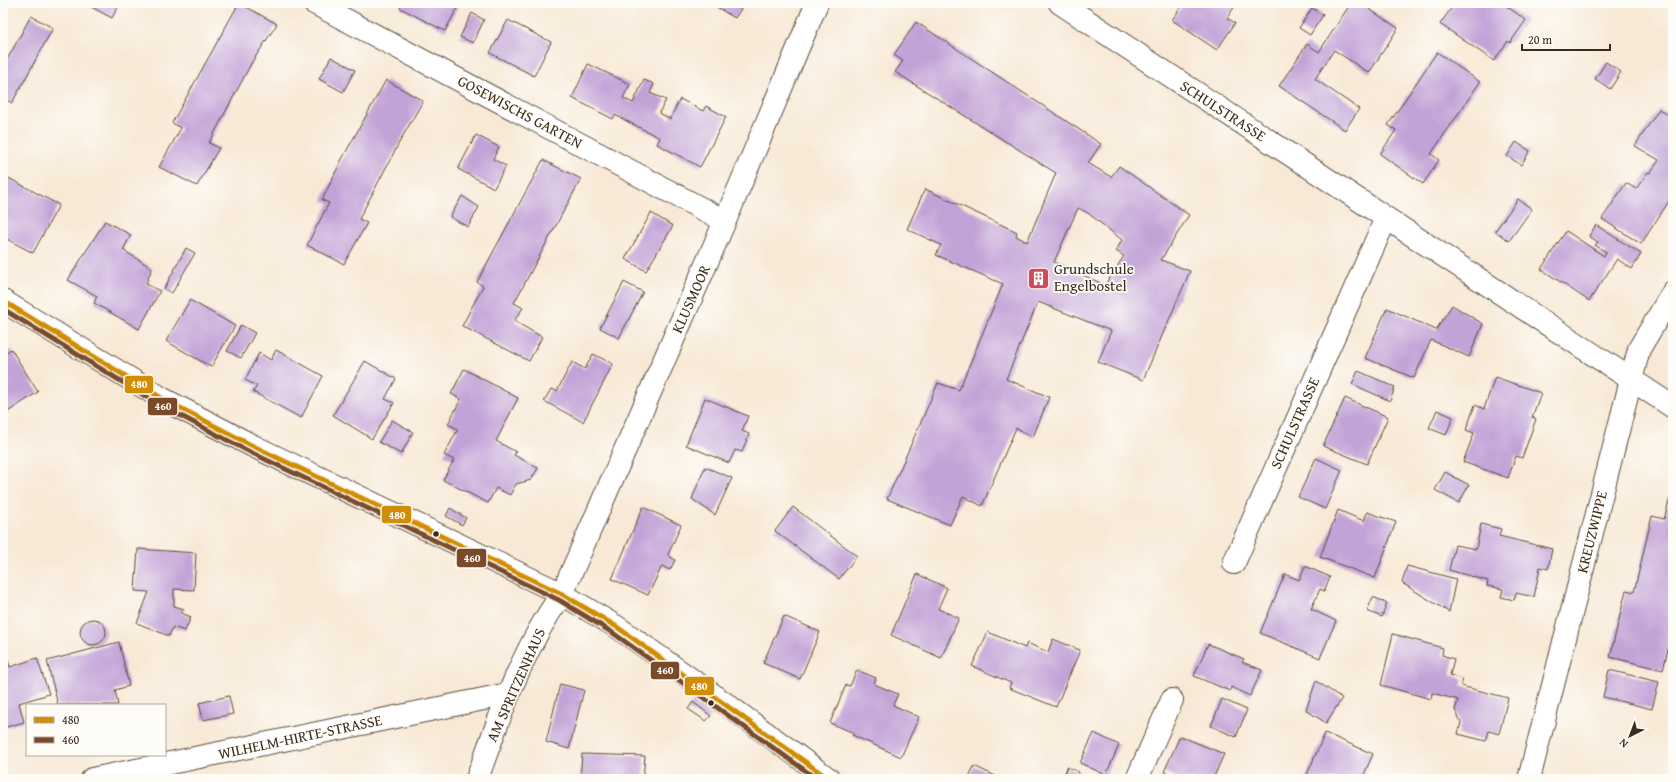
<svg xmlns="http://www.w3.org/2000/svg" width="1676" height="782" viewBox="0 0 1676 782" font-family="'Gentium Book Plus',serif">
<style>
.building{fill:#c2a3d7;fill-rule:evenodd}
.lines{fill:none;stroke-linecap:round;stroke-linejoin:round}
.minor-casing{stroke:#57473a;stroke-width:24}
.minor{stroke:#fff;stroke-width:22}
.bus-1-casing{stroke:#fdfcf7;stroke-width:8}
.bus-2-casing{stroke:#fdfcf7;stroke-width:8}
.bus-1{stroke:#d18d06;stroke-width:5}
.bus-2{stroke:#7a4b2a;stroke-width:5}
.bus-dot{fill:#3b2a1e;stroke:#fdfcf7;stroke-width:1.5}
.labels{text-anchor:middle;stroke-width:3.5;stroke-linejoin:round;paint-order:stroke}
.street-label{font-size:15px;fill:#3b2a1e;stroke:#fdfcf7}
.poi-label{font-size:15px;fill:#3b2a1e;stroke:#fdfcf7;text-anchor:start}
.line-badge{stroke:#fdfcf7;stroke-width:1.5}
.badge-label{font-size:11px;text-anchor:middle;font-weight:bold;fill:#fff}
</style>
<rect width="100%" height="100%" fill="#fdfcf7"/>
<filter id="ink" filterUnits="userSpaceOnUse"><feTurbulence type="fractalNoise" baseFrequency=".025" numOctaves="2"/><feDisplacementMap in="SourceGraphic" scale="8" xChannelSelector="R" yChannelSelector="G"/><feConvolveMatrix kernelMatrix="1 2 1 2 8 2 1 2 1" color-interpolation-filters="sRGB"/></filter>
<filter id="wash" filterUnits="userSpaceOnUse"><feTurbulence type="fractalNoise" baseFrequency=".012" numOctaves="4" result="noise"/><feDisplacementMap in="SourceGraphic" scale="16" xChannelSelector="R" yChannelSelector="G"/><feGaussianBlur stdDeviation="0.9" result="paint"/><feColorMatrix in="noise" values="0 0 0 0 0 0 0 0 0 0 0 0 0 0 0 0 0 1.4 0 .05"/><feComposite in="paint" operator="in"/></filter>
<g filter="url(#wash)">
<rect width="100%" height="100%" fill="#f8e9d6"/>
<g id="blocks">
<path class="building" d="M84,3h36l-8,15z
M239,3l38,21 -25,38 -43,81 10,5 -22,38 -38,-19 22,-39 -9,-5z
M402,3h58l-15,28 -45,-23z
M710,3h35l-10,15z
M1184,3h53l-10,15 8,5 -18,27 -45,-30z
M1351,3h9l38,25 -29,45 -35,-23 -19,29 44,30 -14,21 -66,-44 28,-42 12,8z
M1455,3h47l24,17 -16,23 -2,-2 -14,20 -54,-37z
M1312,8l11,7 -13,20 -11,-7z
M472,13l12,7 -11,23 -13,-6z
M31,16l22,12 -41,75 -9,-5v-31z
M508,20l43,22 -17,34 -44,-23z
M916,22l185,122 -13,19 23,14 8,-11 70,49 -28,45 29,11 -47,109 -45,-18 13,-31 -73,-29 -32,77 43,18 -16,40 -17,-9 -34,78 -19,-10 -13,29 -63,-26 51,-116 21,7 44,-106 -67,-29 5,-10 -34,-16 18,-40 92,43 -1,4 11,6 29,-69 -161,-101 8,-11 -9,-6zM1078,208l10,5 34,27 -6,11 8,5 -19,29 -51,-23z
M1437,52l43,30 -49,72 8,6 -16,24 -43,-30 16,-24 -8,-5z
M331,57l24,13 -12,22 -24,-13z
M1606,62l15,10 -11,17 -15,-10z
M588,64l42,20 -7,14 10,5 11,-23 10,4 -4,9 16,7 -7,13 11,6 10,-20 23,12 3,-5 20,11 -26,50 -43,-23 3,-6 -45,-23 -2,4 -41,-21z
M386,80l37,21 -23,40 -41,78 8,4 -23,41 -37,-19 22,-42 -7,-3 20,-41z
M1659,109l14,9v77l-32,49 -39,-25 24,-36 10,6 12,-17 2,1 9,-13 -24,-14z
M476,135l23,12 -6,12 13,7 -12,22 -36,-19z
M1516,142l14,9 -9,14 -14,-9z
M543,160l38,19 -67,124 9,5 -9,13 28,16 -13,24 -67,-35 21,-40 -6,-4z
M3,175l56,30 -26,48 -30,-16z
M462,196l17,11 -11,20 -18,-10z
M1518,199l14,10 -23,32 -14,-10z
M651,213l22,13 -27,45 -21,-12z
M105,221l26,14 -8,15 29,18 -6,16 14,7 -21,38 -45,-26 3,-7 -29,-16z
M1596,225l45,29 -9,15 -15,-10 -28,42 -48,-32 25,-38 38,25 2,-4 -11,-7 3,-3 -9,-6z
M186,248l9,5 -23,40 -8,-4z
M624,282l19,10 -24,46 -19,-10z
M190,300l45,26 -24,41 -45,-26z
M1452,305l31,19 -14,33 -38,-17 -17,38 -49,-20 22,-50 49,22z
M241,325l14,8 -14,25 -14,-7z
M11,349l27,43 -35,23v-60z
M276,350l47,26 -22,42 -48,-26 4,-6 -12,-6 14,-27 12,7z
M593,354l20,10 -30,58 -39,-21 7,-12 6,2 15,-29 13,7z
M365,361l31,18 -11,20 9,4 -22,36 -39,-24z
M464,369l54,29 -22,43 20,11 -2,3 24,13 -7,12 -15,4 -6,11 -14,-7 -8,15 -45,-23 11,-20 -10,-5 14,-26 -10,-5 13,-25 -10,-5z
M1358,371l37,16 -5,14 -38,-17z
M1495,377l46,16 -9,24 4,2 -14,39 -6,-2 -8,22 -45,-16 11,-29 -8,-3 9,-25 9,4z
M705,398l43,18 -6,15 7,3 -7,18 -7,-2 -6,13 -43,-18z
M1345,398l43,19 -21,47 -44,-18z
M1437,410l16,7 -7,18 -17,-7z
M392,420l21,12 -12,22 -22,-12z
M1316,458l26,12 -17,39 -27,-12z
M705,467l27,11 -17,37 -23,-16z
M1445,472l24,13 -10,18 -24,-13z
M1673,487v141l-10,42 -53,-13 16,-67 8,2 18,-76 12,3z
M643,507l38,18 -13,30 7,5 -5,10 -8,-4 -14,29 -36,-16z
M793,507l64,49 -18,23 -64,-48z
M450,508l16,10 -4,7 -16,-9z
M1338,510l26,11 3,-9 29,10 -21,56 -55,-21z
M1481,524l20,5 -2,7 53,13 -4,20 -8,-2 -6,30 -18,-4 -2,7 -13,-3 2,-8 -16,-3 1,-5 -39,-11 6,-25 21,4z
M138,549l58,4 -2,37 -20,-1v17l10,3 -3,4 10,4 -6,14 -12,-4 -4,9 -32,-13 12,-31 -14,-1z
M1305,566l25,11 -6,14 -4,-2 -9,20 25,12 -16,37 -60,-25 25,-59 14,6z
M1407,566l49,13 -7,33 -47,-29z
M917,574l30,14 -9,21 21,9 -18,40 -50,-23z
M1373,597l14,6 -5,14 -15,-6z
M784,616l36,16 -20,47 -37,-16z
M80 632a13 13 0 1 1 26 0a13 13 0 1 1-26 0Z
M988,632l37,16 2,-5 21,9 5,-13 27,11 -24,57 -47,-19 2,-5 -39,-17z
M1393,634l50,14 -1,7 12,4 -4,16 13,4 -2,7 47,12 -9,36 -10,-3 -3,10 -28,-7 3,-12 -6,-12 3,-10 -26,-7 -1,6 -50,-14z
M119,642l10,44 -14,4 3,15h-60l-11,-44z
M1208,644l36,15 -2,3 20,8 -12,26 -19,-9 -1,4 -36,-15z
M3,648l7,19 27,-9 12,36 -30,9 5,19 -21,6z
M857,670l19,8 -2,6 24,10 -5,11 26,12 -18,40 -49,-22 2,-2 -24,-10 16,-38 4,1z
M1609,670l50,12 -7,27 -49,-12z
M1316,681l26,17 -16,25 -20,-13z
M560,684l24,6 -15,59 -23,-7z
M229,696l4,18 -30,6 -4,-17z
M1222,699l25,11 -11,27 -25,-11z
M693,702l18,14 -5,5 -18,-12z
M1094,733l25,12 -13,30 -26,-12z
M1325,733l48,21 -11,25h-57z
M1180,736l44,18 -11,25h-32l-17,-7z
M582,754l63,2 -2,23h-63z
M974,766l28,13h-34z
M1067,767l12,5 -3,7h-13z"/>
</g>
</g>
<g filter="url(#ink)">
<use href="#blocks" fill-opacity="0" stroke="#57473a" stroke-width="1"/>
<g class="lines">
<defs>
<path id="minor" d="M314,3l411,218
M1060,3l613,404
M3,301l160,98 90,47 309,148 55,33 95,67 117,85
M1234,563l152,-345
M92,779l416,-85
M477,779c23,-63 45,-130 85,-185l163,-373 92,-218
M1137,779l35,-79
M1529,779l110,-430 34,-57"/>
</defs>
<use href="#minor" class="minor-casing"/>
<use href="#minor" class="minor"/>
<defs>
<path id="bus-1" d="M3,301l160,98 90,47 309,148 55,33 212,152"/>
<path id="bus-2" d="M3,309l157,96 90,47 309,148 54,33 204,146"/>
</defs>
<use href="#bus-1" class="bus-1-casing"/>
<use href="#bus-2" class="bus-2-casing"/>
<use href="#bus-1" class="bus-1"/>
<use href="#bus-2" class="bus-2"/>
</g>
</g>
<defs>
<symbol id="building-square" viewBox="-11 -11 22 22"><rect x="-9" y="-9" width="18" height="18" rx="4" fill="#d1495b" stroke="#fdfcf7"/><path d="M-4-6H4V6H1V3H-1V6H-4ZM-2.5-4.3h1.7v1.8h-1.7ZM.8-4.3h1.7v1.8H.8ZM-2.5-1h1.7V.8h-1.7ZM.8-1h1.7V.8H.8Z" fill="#fff"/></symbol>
</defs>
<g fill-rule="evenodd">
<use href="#building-square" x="1026" y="266" width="25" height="25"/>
</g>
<g class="bus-dot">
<circle cx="436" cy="534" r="3.5"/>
<circle cx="711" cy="703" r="3.5"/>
</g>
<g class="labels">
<g class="street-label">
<text transform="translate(1223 111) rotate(33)" y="5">SCHULSTRASSE</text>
<text transform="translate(520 112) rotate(28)" y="5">GOSEWISCHS GARTEN</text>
<text transform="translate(691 299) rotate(-66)" y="5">KLUSMOOR</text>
<text transform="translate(1295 423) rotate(-66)" y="5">SCHULSTRASSE</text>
<text transform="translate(1592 532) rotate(-76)" y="5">KREUZWIPPE</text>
<text transform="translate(516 685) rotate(-66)" y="5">AM SPRITZENHAUS</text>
<text transform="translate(300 737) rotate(-12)" y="5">WILHELM-HIRTE-STRASSE</text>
</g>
<g class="poi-label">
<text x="1054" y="274">Grundschule<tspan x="1054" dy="17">Engelbostel</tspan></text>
</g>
</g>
<g class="line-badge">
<rect x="124" y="375" width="30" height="19" rx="4" fill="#d18d06"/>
<rect x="147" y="397" width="31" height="19" rx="4" fill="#7a4b2a"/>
<rect x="381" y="505" width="31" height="19" rx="4" fill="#d18d06"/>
<rect x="456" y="548" width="31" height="20" rx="4" fill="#7a4b2a"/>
<rect x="650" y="661" width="30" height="19" rx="4" fill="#7a4b2a"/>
<rect x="684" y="676" width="31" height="20" rx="4" fill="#d18d06"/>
</g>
<g class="badge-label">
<text x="139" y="388">480</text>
<text x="163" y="410">460</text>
<text x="397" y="519">480</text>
<text x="472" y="562">460</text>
<text x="665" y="674">460</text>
<text x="699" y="690">480</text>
</g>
<rect width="1676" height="782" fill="none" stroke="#fdfcf7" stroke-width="16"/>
<rect x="26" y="704" width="140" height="52" fill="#fdfcf7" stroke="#afa8a0"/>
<rect x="34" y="717" width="20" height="6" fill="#d18d06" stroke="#afa8a0"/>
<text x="62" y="724" font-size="12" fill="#3b2a1e">480</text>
<rect x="34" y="737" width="20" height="6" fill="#7a4b2a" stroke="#afa8a0"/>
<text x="62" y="744" font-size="12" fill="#3b2a1e">460</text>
<g transform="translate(1630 736) rotate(222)" stroke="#fdfcf7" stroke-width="3" paint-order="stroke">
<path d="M0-3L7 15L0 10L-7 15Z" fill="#3b2a1e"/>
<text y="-6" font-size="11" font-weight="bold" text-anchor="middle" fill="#3b2a1e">N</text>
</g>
<path d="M1522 44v6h88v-6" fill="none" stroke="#3b2a1e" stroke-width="2"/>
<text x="1528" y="44" font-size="12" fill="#3b2a1e" stroke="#fdfcf7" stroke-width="3" paint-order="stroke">20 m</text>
</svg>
